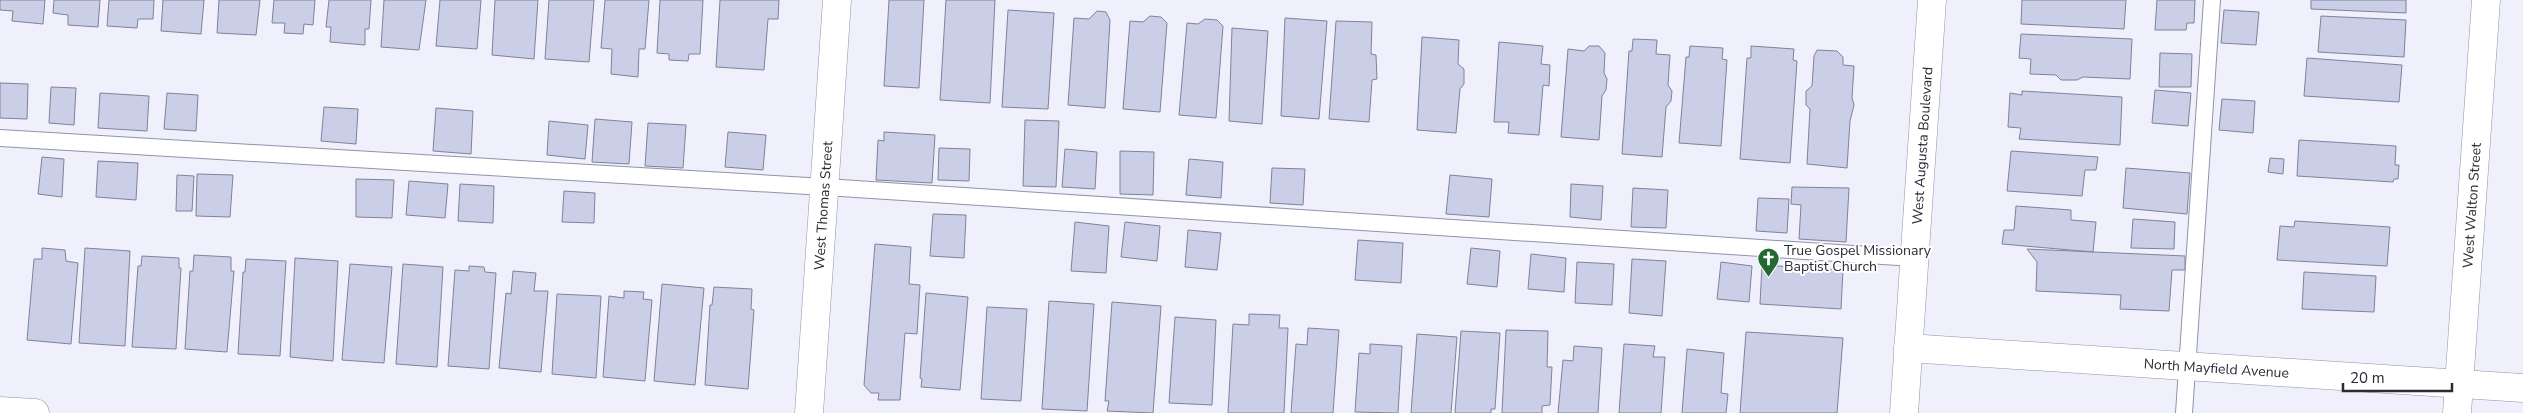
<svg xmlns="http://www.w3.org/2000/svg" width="2523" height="413" viewBox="0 0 2523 413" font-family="'Nunito Sans',sans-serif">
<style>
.building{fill:#cacee7;stroke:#7f8299}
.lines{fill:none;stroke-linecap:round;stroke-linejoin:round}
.lane-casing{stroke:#9093ab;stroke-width:18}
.street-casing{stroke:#9093ab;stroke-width:29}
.secondary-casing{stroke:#9093ab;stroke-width:29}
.lane{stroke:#fff;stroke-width:16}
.street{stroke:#fff;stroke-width:28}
.secondary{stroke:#fff;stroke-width:28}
.labels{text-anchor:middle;stroke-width:4;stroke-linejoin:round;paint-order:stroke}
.street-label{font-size:14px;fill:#2a2b35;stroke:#fff}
.poi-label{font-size:14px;fill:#2a2b35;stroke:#fff;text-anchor:start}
</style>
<rect width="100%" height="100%" fill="#eff0fb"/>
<path class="building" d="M0,0h45l-2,24 -31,-3 1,-10 -13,-1z
M54,0h46l-2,27 -30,-2v-10l-15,-2z
M109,0h45l-1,19h-15l-1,9 -30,-2z
M163,0h41l-3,34 -40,-3z
M219,0h41l-4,35 -39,-2z
M274,0h41l-2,25 -9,-1 -1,10 -19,-1 1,-10h-13z
M329,0h42l-2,29h-4v16l-35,-3 1,-15h-5z
M384,0h42l-7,50 -38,-3z
M440,0h41l-4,49 -41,-3z
M495,0h43l-4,59 -42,-4z
M549,0h45l-5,62 -44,-3z
M605,0h44l-4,49h-6l-1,28 -27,-3 1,-25 -11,-1z
M660,0h43l-3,54h-11l-1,7 -19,-1v-6l-12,-1z
M720,0h59l-1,19h-10l-4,51 -48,-3z
M889,0h35l-5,88 -35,-2z
M946,0h49l-5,103 -50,-3z
M2022,0h104l-2,29 -103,-5z
M2157,0h38l-1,23h-7l-1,7h-31z
M2311,0h95v13l-95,-4z
M1008,10l46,3 -6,96 -46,-2z
M2224,10l35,2 -3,33 -35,-2z
M1097,11l9,1 4,8 -5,88 -37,-3 6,-87 15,1z
M1150,16l11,1 6,6 -7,89 -37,-3 7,-88 13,1z
M2321,16l85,4 -2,37 -86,-5z
M1285,18l42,3 -8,98 -38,-3z
M1205,19l12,1 6,6 -7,92 -37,-3 8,-92 11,1z
M1336,21l36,1 -1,32 5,1 1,24 -5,1 -3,42 -40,-3z
M1232,28l36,3 -6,93 -33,-3z
M2021,34l111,5 -2,40 -47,-2 -6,3h-16l-5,-5 -26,-1 1,-15 -12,-1z
M1422,37l37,3 -1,24 6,5v15l-4,5 -4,44 -39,-3z
M1633,39l24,1 -1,14 14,1 -2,30 4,6 -1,10 -5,6 -4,50 -40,-3 7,-103h3z
M1499,42l44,4 -2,18 9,1 -1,21 -6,-1 -4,50 -31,-2 1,-11h-15z
M1589,46h10l6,7 -1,20 3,6 -1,11 -4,6 -3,44 -38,-3 7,-88 16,2z
M1690,46l33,2 -1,11 5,1 -6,86 -42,-3 7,-86h3z
M1751,46l43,3 -1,11 4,1 -7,102 -50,-4 7,-101h4z
M1817,50l20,1 6,6v8l11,1 -2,32 2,7 -4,16 -3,47 -40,-4 3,-55 -4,-4v-14l6,-5 2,-30z
M2160,53l32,1 -1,33h-32z
M2307,58l95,7 -3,37 -95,-6z
M0,83l28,1 -1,35 -27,-1z
M51,87l25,1 -2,37 -25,-2z
M2155,90l36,3 -3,33 -36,-3z
M2022,91l100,6 -2,48 -101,-6 2,-11 -13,-1 2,-34 12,2z
M100,93l49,3 -2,35 -49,-3z
M167,93l31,2 -2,36 -32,-2z
M2222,99l33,2 -2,32 -34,-3z
M324,107l34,2 -2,35 -35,-3z
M436,108l37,3 -2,43 -38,-3z
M595,119l37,3 -3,42 -37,-2z
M1025,120l34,1 -3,66 -33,-1z
M549,121l39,4 -3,34 -38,-4z
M648,123l38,2 -3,43 -38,-2z
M728,132l38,3 -3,35 -38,-3z
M884,132l51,3 -3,48 -56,-3 2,-40 6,1z
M2299,140l97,6 -1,19h4l-1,14h-4l-1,3 -96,-6z
M939,148l31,1 -1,32 -31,-1z
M1065,149l32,3 -2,37 -33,-2z
M1120,151l34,1 -1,43 -33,-1z
M2011,151l87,6 -2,13h-11l-3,26 -75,-5z
M42,157l22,2 -2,38 -24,-3z
M2270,158l14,1 -1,15 -15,-2z
M1189,159l34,3 -2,36 -35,-3z
M98,161l40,2 -2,37 -40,-3z
M1272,168l33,1 -2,36 -33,-2z
M2126,168l64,5 -3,41 -64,-6z
M197,174l36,1 -3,42 -34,-1z
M177,175l17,1 -2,35h-16z
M1450,175l42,4 -3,38 -43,-3z
M356,179l38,1 -2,38 -36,-1z
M409,181l39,3 -3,34 -39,-3z
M460,184l34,2 -1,37 -35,-2z
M1571,184l32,2 -2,34 -31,-3z
M1792,187l57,1 -3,54 -47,-3 2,-34 -10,-1z
M1633,188l35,2 -2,38 -35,-1z
M564,191l31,2 -1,30 -32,-1z
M1758,198l31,1 -2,34 -31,-2z
M2016,206l55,4v10l25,2 -3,30 -91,-8 2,-14h10z
M933,214l33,1 -2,43 -34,-2z
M2133,219l42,3 -1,27 -43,-1z
M2295,221l95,6 -3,39 -110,-6 3,-34 14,1z
M1075,222l34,4 -3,47 -35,-2z
M1125,222l35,4 -3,35 -36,-4z
M1188,230l33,3 -4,37 -32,-3z
M1358,240l45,3 -2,40 -46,-3z
M875,244l36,3 -2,37 11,1 -3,49 -12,-1 -5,67h-22l1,-7h-8l-7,-8z
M42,248l23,2 1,11 12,2 -7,81 -44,-4 7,-81h8z
M85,248l45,3 -5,95 -46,-3z
M1471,248l29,3 -3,36 -30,-3z
M2027,249l158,7v14h-13l-3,41 -49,-2 1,-14 -85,-4 1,-29z
M1531,254l35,4 -2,34 -36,-3z
M194,255l37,2v14h3l-7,81 -42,-3 5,-78h3z
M142,256l37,2v10h2l-5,81 -44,-2 6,-81h3z
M295,258l43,3 -5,100 -43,-4z
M246,259l40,2 -6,95 -42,-2 5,-82h2z
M1632,259l34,2 -4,55 -33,-3z
M1577,262l37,2 -2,41 -37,-2z
M1721,262l31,4 -3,36 -32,-3z
M350,264l42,3 -8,96 -42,-3z
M403,264l40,3 -6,100 -41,-3z
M1762,265l81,5 -2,39 -81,-5z
M469,266l15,1 1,5 11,1 -7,96 -41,-3 7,-96 14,1z
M513,271l23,2 -2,18h14l-7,81 -42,-4 7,-75 5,1z
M2304,272l72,4 -2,36 -72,-3z
M662,284l42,4 -9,97 -41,-4z
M714,287l38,2 -1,20 3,1 -6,79 -43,-4 5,-80h2z
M624,291l20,1 -1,7 9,1 -7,81 -42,-4 6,-81 15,2z
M926,293l42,4 -8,93 -39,-3 1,-8 -2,-1z
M557,294l44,2 -5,82 -44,-4z
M1049,301l45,3 -7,107 -45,-2z
M1112,302l49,4 -8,107 -46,-2 2,-10h-4z
M987,307l40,2 -6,92 -40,-2z
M1249,314l31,1 -1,13h9l-4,85h-56l5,-89 16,1z
M1175,317l41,3 -4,85 -43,-2z
M1308,328l31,2 -6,83h-42l5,-69 11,1z
M1506,330l42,1 -1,36h5l-2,38 -8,1v7h-40z
M1461,331l39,2 -5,76h-4v4h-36z
M1746,332l97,6 -6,75h-97z
M1417,334l40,3 -6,76h-40z
M1370,344l32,2 -4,67 -43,-1 4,-59 11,1z
M1624,344l31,2 -2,11h12l-4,56h-42z
M1574,346l28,2 -4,65h-40l5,-53 10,1z
M1687,349l37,4 -3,40 7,1 -2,19h-44z"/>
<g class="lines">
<defs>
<path id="lane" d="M0,138l825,49 1089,71
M2184,413l28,-413"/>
<g id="street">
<path id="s1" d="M1908,348l615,40"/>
<path d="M0,411l35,2"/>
<path id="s2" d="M809,413l28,-413"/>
<path id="s3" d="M2457,413l29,-413"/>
</g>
<g id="secondary">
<path id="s4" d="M1904,413l28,-413"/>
</g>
</defs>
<use href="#lane" class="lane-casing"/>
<use href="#street" class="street-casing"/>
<use href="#secondary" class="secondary-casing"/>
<use href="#lane" class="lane"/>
<use href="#street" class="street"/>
<use href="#secondary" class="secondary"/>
</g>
<defs>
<symbol id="church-pin" viewBox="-11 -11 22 30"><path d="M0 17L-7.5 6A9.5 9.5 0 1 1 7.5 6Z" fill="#266832" stroke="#fff"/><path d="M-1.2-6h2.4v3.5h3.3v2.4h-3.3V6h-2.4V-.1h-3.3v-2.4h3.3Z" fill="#fff"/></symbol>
</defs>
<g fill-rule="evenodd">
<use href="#church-pin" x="1756" y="246" width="25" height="34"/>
</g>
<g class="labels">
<g class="street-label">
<text dy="5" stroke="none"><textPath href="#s4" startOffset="268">West Augusta Boulevard</textPath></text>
<text dy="5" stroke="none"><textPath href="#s2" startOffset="208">West Thomas Street</textPath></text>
<text dy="5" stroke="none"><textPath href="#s3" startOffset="208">West Walton Street</textPath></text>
<text dy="5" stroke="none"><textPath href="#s1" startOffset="309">North Mayfield Avenue</textPath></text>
</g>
<g class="poi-label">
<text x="1784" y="255">True Gospel Missionary<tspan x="1784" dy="16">Baptist Church</tspan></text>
</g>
</g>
<path d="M2343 383v8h109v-8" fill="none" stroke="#2a2b35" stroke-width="2.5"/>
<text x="2350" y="383" font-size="15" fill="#2a2b35" stroke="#ffffff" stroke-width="4" paint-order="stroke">20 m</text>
</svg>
